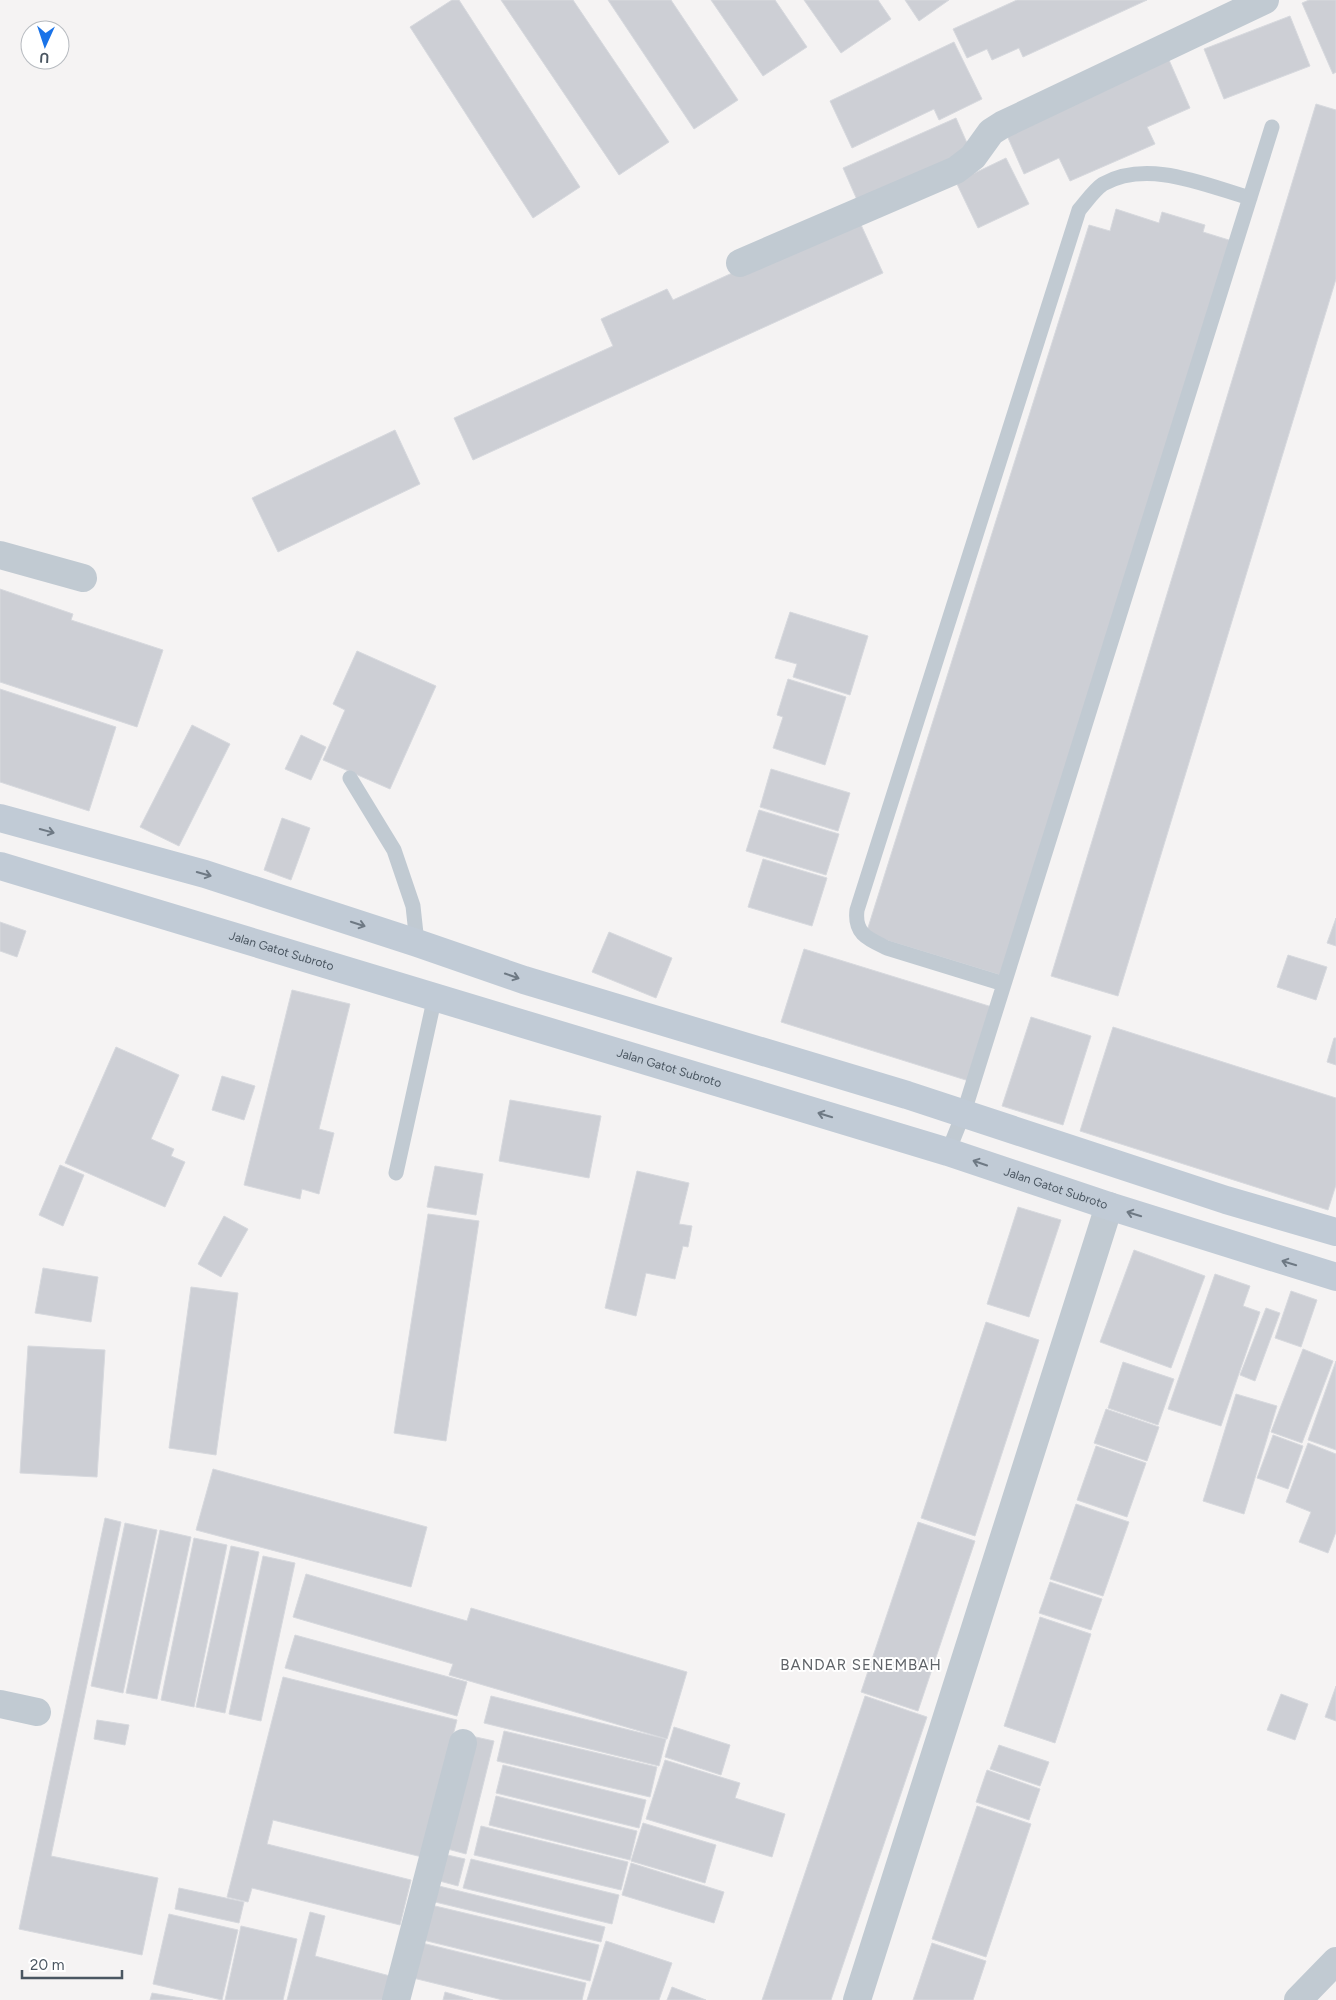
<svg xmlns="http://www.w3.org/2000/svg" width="1336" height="2000" viewBox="0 0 1336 2000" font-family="Figtree,sans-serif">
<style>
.building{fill:#cdcfd5;stroke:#d7d9de}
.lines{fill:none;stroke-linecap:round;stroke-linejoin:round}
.service{stroke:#c1cad2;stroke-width:15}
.minor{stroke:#c1cad2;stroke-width:28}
.secondary{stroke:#c1cbd6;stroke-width:28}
.oneway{stroke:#6e7984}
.labels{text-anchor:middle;stroke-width:4;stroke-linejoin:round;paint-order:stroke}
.street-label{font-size:12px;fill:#4a5661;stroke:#fff}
.quarter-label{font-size:15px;letter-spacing:1px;fill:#5f6368;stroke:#fff}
</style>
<rect width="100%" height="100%" fill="#f5f3f3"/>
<path class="building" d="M452,0h7l121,187 -47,31 -123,-191z
M501,0h72l96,142 -50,33z
M608,0h63l67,100 -44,29z
M711,0h64l32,47 -44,29z
M804,0h74l13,19 -50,34z
M905,0h44l-30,21z
M1017,0h130l-124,57 -4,-9 -27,12 -5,-11 -20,9 -14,-29z
M1309,0h27v72l-3,2 -31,-71z
M1290,16l20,50 -86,33 -20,-50z
M954,42l28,57 -43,21 -5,-11 -82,39 -22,-47z
M1169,60l21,48 -43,19 8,17 -85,37 -11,-23 -35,16 -19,-43z
M1316,104l20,6v169l-218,717 -67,-20z
M956,118l15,34 -113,50 -15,-34z
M1006,158l23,46 -51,24 -22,-46z
M1116,209l43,14 3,-11 43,13 -2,7 29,9 -229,735 -137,-42 223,-709 21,6z
M857,216l26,57 -410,187 -19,-42 159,-72 -12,-27 66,-30 6,11z
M395,430l25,54 -142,68 -26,-54z
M0,589l73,25 -2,6 92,30 -26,77 -137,-45z
M790,612l78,24 -18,59 -57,-18 4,-13 -22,-6z
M357,651l79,35 -46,103 -67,-29 22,-50 -12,-6z
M788,679l58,18 -21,68 -52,-17 10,-31 -6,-2z
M0,689l116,38 -27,84 -89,-29z
M192,725l38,19 -51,102 -39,-19z
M301,735l25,12 -15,33 -26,-11z
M771,769l79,24 -12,38 -78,-24z
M759,810l80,24 -13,41 -80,-24z
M282,818l28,10 -19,52 -27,-10z
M763,859l64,19 -15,48 -64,-19z
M1336,918v28l-9,-3z
M0,922l26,9 -9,26 -17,-6z
M609,932l63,26 -16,40 -64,-26z
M804,949l188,58 -23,74 -188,-59z
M1288,955l39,12 -11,33 -39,-13z
M292,990l58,14 -31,125 15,4 -15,61 -17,-5 -2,10 -56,-14z
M1031,1017l60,19 -28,89 -61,-19z
M1113,1027l223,71v87l-8,25 -248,-79z
M1334,1038h2v27l-9,-3z
M116,1047l63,28 -28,64 23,10 -3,7 14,6 -20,45 -100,-44z
M222,1076l33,10 -11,34 -32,-10z
M510,1100l91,16 -12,62 -90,-17z
M60,1165l24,10 -21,51 -24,-11z
M435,1166l48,8 -7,41 -49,-8z
M637,1171l52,12 -10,41 13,2 -4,21 -5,-1 -8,33 -29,-6 -10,43 -31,-8z
M1018,1207l43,13 -32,97 -42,-13z
M428,1214l51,7 -33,220 -52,-8z
M224,1216l24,13 -27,48 -23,-13z
M1134,1250l71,26 -34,92 -71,-26z
M43,1268l55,9 -7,45 -56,-9z
M1215,1274l35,12 -7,20 17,6 -39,114 -53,-17z
M191,1287l47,6 -22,162 -47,-7z
M1291,1291l26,9 -16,47 -26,-9z
M1266,1308l14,5 -25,68 -15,-6z
M986,1322l53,18 -64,196 -54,-18z
M28,1346l77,4 -8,127 -77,-4z
M1303,1349l30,12 -31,82 -31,-11z
M1336,1361v89l-28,-10z
M1123,1362l51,17 -16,46 -50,-17z
M1236,1394l41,12 -33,108 -41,-13z
M1106,1409l53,18 -12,34 -53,-18z
M1273,1435l30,11 -15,43 -31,-11z
M1308,1443l28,11v78l-8,21 -29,-11 12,-30 -25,-10z
M1096,1446l50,17 -19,54 -50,-17z
M213,1469l214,58 -16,60 -215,-57z
M1076,1504l53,18 -26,74 -53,-17z
M105,1518l16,4 -70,334 107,22 -16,77 -123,-26z
M918,1522l57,19 -57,170 -57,-19z
M125,1523l32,7 -34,163 -32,-7z
M160,1530l31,7 -34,162 -31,-6z
M194,1538l33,7 -33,162 -33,-7z
M231,1546l28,6 -34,161 -29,-6z
M263,1556l32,7 -34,158 -32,-7z
M306,1574l161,47 4,-13 216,64 -20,67 -218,-64 4,-11 -160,-47z
M1050,1582l52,17 -11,31 -52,-17z
M1040,1617l51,17 -36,109 -51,-17z
M295,1635l172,47 -10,34 -172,-48z
M283,1677l174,43 -35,137 -149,-37 -6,24 144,36 -11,45 -148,-37 -4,14 -21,-5z
M1336,1686v35l-11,-4z
M1281,1694l27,10 -13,36 -28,-10z
M491,1696l175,43 -7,27 -175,-43z
M865,1696l62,21 -96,283h-69z
M97,1720l32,5 -4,20 -31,-6z
M674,1727l56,18 -9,30 -56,-18z
M504,1731l153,36 -7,30 -153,-36z
M471,1736l23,5 -28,113 -22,-6z
M999,1745l50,17 -9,24 -50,-17z
M665,1760l75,23 -5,15 50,16 -13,43 -126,-38z
M503,1765l143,35 -7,28 -143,-35z
M987,1770l53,19 -11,31 -53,-18z
M496,1796l141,35 -7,29 -141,-35z
M977,1806l54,18 -45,133 -54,-18z
M643,1823l73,22 -11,38 -74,-22z
M481,1826l147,36 -7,28 -147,-35z
M443,1854l22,5 -7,27 -22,-6z
M471,1859l148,36 -7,29 -149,-36z
M631,1863l93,29 -10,31 -92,-28z
M439,1886l166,41 -4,15 -166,-40z
M179,1888l65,14 -5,21 -64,-14z
M431,1905l168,40 -9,36 -167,-41z
M310,1912l15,4 -10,40 75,20 -6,24h-97z
M169,1914l69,16 -16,70 -69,-16z
M241,1926l56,13 -14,61h-58z
M606,1941l66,22 -13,37h-72z
M422,1943l164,40 -4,17h-79l-90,-22z
M932,1943l54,18 -13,39h-60z
M672,1987l34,13h-39z
M445,1992l28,8h-30z
M152,1993l41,7h-43z"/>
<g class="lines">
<path class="service" d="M350,778l44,72 19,56 4,37
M1004,984l-117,-36c-19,-9 -33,-14 -30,-38l222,-700c7,-8 15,-20 24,-26 45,-25 102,1 147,14
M948,1152l16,-40 308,-985
M396,1173l39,-177"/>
<path class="minor" d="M740,263l216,-93 17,-13 18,-25 11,-7 263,-125
M0,555l83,23
M0,1704l37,8
M396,2000l67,-257
M857,2000l252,-794
M1298,2000l38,-39"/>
<g class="secondary">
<path d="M0,818l205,56 212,69 107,37 383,115 319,105 110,32"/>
<path id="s1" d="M0,866l948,286 161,54 227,71"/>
</g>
</g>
<defs><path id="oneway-shaft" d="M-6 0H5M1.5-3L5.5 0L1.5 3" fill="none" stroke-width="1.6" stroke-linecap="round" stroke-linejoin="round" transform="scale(1.25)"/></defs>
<g class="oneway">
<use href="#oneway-shaft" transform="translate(47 831) rotate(15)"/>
<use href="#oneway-shaft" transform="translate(204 874) rotate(16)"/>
<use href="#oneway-shaft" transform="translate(358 924) rotate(18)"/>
<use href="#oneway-shaft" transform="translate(512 976) rotate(19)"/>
<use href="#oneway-shaft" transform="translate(825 1115) rotate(-163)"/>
<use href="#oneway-shaft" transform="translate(980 1163) rotate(-161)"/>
<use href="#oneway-shaft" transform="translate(1134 1214) rotate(-163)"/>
<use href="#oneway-shaft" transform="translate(1289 1263) rotate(-163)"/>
</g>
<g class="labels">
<g class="street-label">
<text dy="4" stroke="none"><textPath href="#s1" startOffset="294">Jalan Gatot Subroto</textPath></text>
<text dy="4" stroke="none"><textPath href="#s1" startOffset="699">Jalan Gatot Subroto</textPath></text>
<text dy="4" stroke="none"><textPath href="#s1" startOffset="1104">Jalan Gatot Subroto</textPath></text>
</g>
<g class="quarter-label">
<text x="861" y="1670">BANDAR SENEMBAH</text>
</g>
</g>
<g transform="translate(45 45) rotate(183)"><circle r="24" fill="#ffffff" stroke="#b7bbc0"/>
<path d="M0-4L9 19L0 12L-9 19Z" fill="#1a73e8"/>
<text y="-8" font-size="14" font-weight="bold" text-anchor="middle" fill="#4a5661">U</text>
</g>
<path d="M22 1970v8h100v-8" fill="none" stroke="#4a5661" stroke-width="2.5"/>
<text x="30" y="1970" font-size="15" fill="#4a5661" stroke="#ffffff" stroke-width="4" paint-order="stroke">20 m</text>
</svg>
